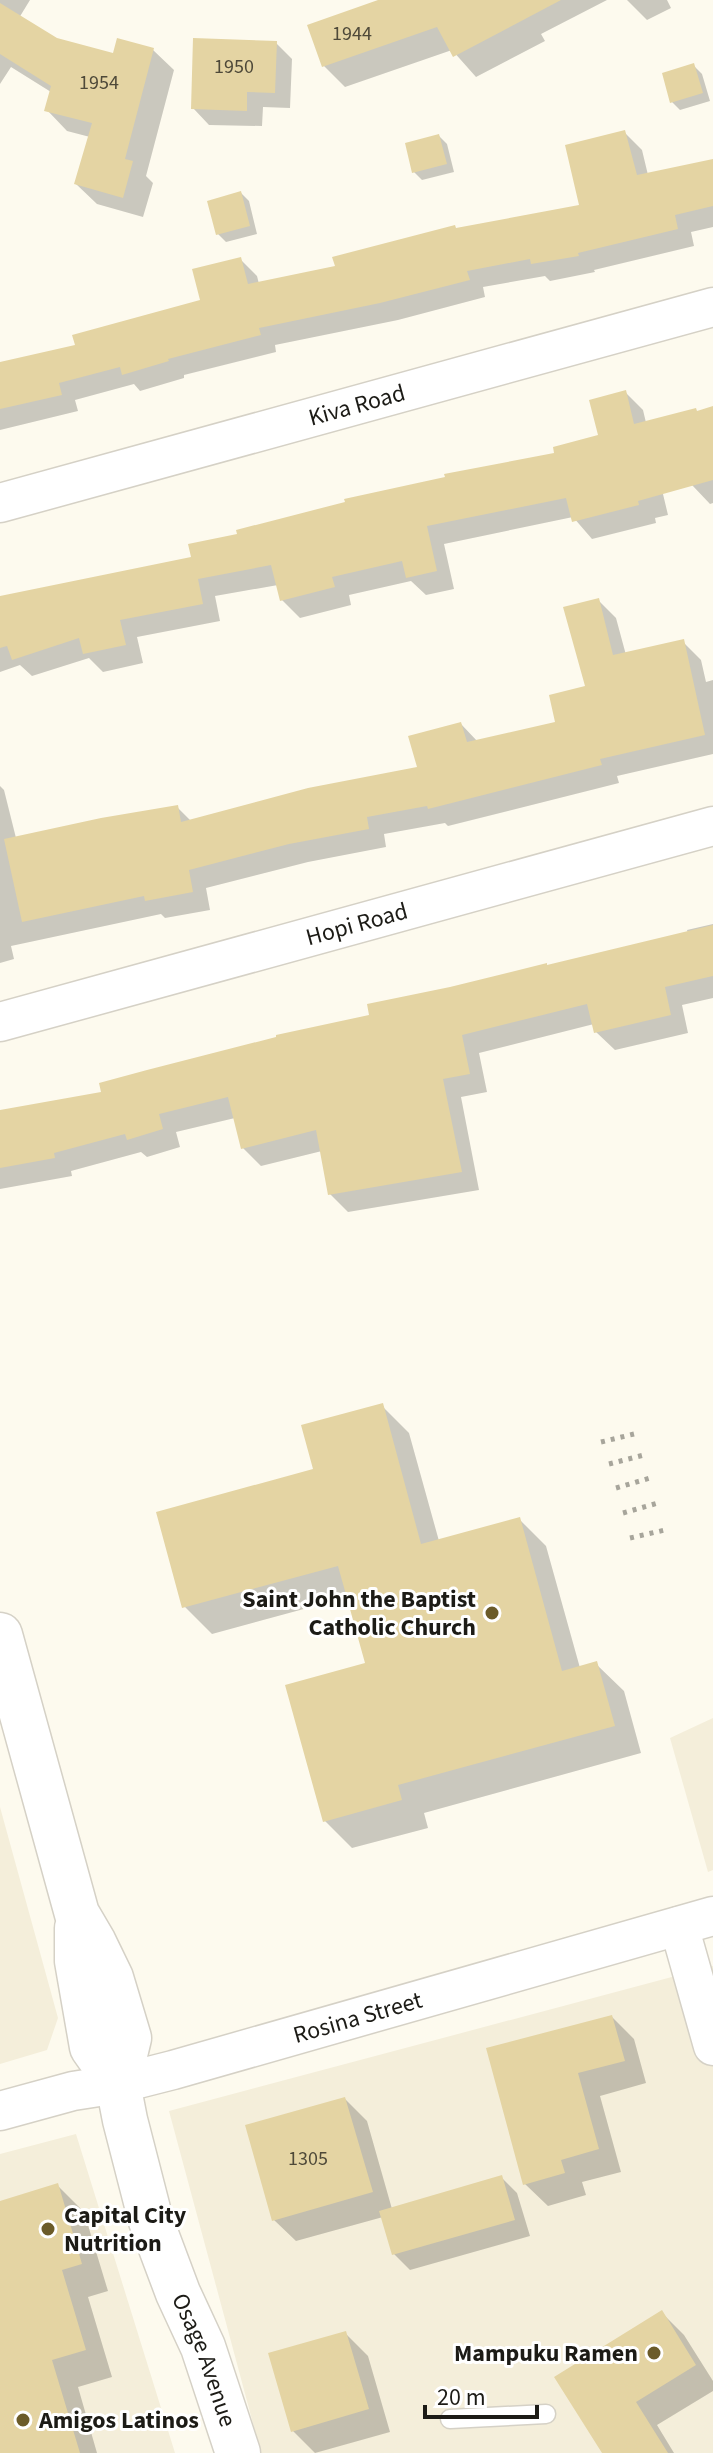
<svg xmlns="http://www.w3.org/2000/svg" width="713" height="2453" viewBox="0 0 713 2453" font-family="'Source Sans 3',sans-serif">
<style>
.built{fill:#f4eeda}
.shadow{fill:#0003}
.building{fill:#e4d4a3}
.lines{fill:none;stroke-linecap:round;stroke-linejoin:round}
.lane-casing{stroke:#d5d1c6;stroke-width:21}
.street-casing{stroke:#d5d1c6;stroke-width:41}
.secondary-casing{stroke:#d5d1c6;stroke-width:47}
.path{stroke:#a7a59b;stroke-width:5;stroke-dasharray:4 6;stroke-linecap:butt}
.lane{stroke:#fff;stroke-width:18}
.street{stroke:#fff;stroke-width:38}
.secondary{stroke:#fff;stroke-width:44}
.poi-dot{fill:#6b5b29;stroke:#fff;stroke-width:3}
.labels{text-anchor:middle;stroke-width:6;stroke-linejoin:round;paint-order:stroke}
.number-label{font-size:20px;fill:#4e4939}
.street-label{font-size:24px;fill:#1c1b16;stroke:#fff}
.poi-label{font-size:24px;font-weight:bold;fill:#1c1b16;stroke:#fff;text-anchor:end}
</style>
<rect width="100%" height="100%" fill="#fdfaee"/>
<path class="built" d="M713,1718v152l-5,2 -38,-134z
M0,1807l58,211 -11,32 -47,14z
M713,1966v487h-452l-92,-342z
M76,2134l99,319h-175v-299z"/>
<path class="shadow" d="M0,0h30l-11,18 37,22 59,16 38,-6 21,20 -28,106 7,7 -10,34 -46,-13 -21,-20 14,-47 -23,-6 -20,-21 4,-18 -40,-25 -11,17z
M384,0h223l-66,34 4,7 -69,36 -24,-27 -107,37 -21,-21z
M627,0h40l4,8 -24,12z
M276,43l16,16 -2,49 -27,-1 -1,19 -53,-1 -16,-17z
M694,66l8,8 8,27 -30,9 -8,-8z
M625,133l17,17 6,25 65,-14v66l-22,5 3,14 -100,24 1,2 -45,9 -5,-5 -62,11 2,10 -87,23 -123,25 1,7 -92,23v3l-44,13 -6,-7 -59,16 3,11 -78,19v-66l78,-18 125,-44 37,-43 17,17 2,8 78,-16 120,-39 125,-22z
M439,136l8,8 7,28 -32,8 -8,-8z
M241,193l8,8 8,33 -31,8 -8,-8z
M625,392l18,18 25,105 -13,3 1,5 -64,16 -19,-22 -129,27 10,45 -28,6 -15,-14 -62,14 2,10 -51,13 -18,-18 -4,-15 -63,11 5,25 -83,16 6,26 -40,9 -14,-14 -57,18 -12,-11 -20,7v-73l193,-41 47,-22 317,-82 43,-17z
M713,409v94l-3,1 -18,-19 6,-72z
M598,600l18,18 10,37 57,-13 18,18 5,22 7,-2v74l-96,22 2,7 -171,43 -3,-3 -61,11 2,13 -78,15 -102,26 4,22 -45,8 -4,-4 -150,32 3,13 -14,4v-177l4,4 12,48 161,-31 14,14 228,-52 42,-45 17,18 80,-18 29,-36z
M713,924v74l-31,7 6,28 -73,17 -19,-18 -2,-8 -115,29 8,39 -26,5 18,93 -131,22 -18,-18 -8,-43 -61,15 -18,-18 -8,-30 -59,14 4,15 -33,10 -6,-5 -70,19 1,5 -72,13v-77l103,-18 268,-77 317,-84 -1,-3z
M382,1406l27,27 30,108 80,-22 27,27 34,122 16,-4 28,27 17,62 -217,60 4,15 -76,20 -27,-27 42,-156 -19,-68 -136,37 -28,-28 132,-136z
M612,2017l22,22 12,44 -46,13 21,76 -39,10 4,13 -38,11 -23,-22 -37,-134z
M345,2099l22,22 25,88 109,-32 16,16 13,43 -120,34 -16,-16 -11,-37 -87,24 -22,-21z
M57,2185l27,27 24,79 -20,6 24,80 -34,10 19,66h-97v-251z
M662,2313l22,22 29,46v10l-56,34 17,28h-70z
M345,2333l23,23 22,76 -75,21 -22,-22z"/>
<path class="building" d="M378,0h183l-108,57 -16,-30 -115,40 -15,-42z
M0,3l57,35 56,15 4,-15 37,10 -29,111 8,2 -10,37 -49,-14 18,-61 -48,-12 7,-25 -51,-32z
M193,38l84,3 -2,52 -28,-1v19l-56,-2z
M694,63l9,30 -33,10 -8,-30z
M625,130l12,45 76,-16v47l-38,9 3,14 -100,24 1,3 -48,8 -1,-5 -63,12 3,9 -90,23 -121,25 2,7 -93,24 1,2 -47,14 -2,-8 -61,16 3,12 -62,14v-47l75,-17 -3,-10 128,-35 -8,-31 49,-12 7,27 87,-18 -3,-9 123,-32 1,3 123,-23 -14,-60z
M439,134l8,30 -35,9 -7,-30z
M241,191l9,35 -34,9 -9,-34z
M626,390l8,34 62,-16 1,3 16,-5v74l-75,21 1,4 -67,17 -6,-24 -139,28 10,45 -31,7 -4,-17 -70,16 3,10 -55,14 -9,-36 -73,14 5,25 -83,16 6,25 -43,9 -4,-16 -67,22 -5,-14 -7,2v-52l191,-39 -3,-13 49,-10 -1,-4 109,-28 -1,-3 101,-22 -1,-3 110,-21 -1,-6 45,-12 -9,-35z
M599,598l14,57 71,-16 21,96 -105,24 2,6 -174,44 -1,-3 -60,11 2,12 -80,15 -100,26 4,22 -48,9 -1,-5 -122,26 -18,-83 97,-21 77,-13 3,17 127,-34 109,-21 -9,-31 53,-14 6,20 88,-20 -6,-27 36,-9 -22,-79z
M713,925v51l-48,11 6,28 -77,18 -7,-29 -125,31 8,39 -27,5 19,93 -134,23 -12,-65 -75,19 -13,-52 -69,17 4,15 -36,11 -2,-6 -71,19 1,5 -55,10v-58l101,-18 -2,-9 48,-13 129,-33v-2l93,-20 -2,-11 83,-17 97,-24v2z
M383,1403l38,141 99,-27 42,154 35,-10 18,65 -217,59 4,15 -79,22 -38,-137 80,-22 -27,-97 -156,42 -26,-96 157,-43 -12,-44z
M612,2015l13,46 -47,12 21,76 -38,11 4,13 -42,12 -37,-137z
M345,2097l28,95 -101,29 -27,-96z
M502,2175l13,45 -123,35 -13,-44z
M58,2183l24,81 -20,6 24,80 -34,10 28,93h-80v-252z
M662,2310l34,55 -60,37 32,51h-66l-48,-76z
M346,2331l23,78 -78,23 -23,-79z"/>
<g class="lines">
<defs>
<path id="lane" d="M450,2419l96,-5"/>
<g id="street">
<path id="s1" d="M0,503l713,-196"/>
<path id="s2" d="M0,1022l713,-196"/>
<path d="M679,1926l34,120"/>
<path id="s3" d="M0,2111l73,-20 45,-7 55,-14 540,-154"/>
</g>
<g id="secondary">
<path id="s4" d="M0,1635l77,279 17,29 17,35 18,60 -11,46 7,36 26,101 27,72 25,54 35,106"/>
<path d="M77,1928v33l15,86 26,37"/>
</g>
</defs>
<use href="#lane" class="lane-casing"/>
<use href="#street" class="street-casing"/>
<use href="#secondary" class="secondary-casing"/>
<path class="path" d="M601,1442l33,-8
M609,1464l35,-9
M616,1488l34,-10
M623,1513l35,-10
M630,1538l35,-8"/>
<use href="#lane" class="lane"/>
<use href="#street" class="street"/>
<use href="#secondary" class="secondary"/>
</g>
<g class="poi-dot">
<circle cx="492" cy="1613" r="8"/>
<circle cx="48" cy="2229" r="8"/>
<circle cx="654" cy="2353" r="8"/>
<circle cx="23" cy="2420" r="8"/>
</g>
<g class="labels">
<g class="number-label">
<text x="352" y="40">1944</text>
<text x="234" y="73">1950</text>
<text x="99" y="89">1954</text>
<text x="308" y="2165">1305</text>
</g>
<g class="street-label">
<text dy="8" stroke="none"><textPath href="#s1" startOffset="370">Kiva Road</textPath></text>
<text dy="8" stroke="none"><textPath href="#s2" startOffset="370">Hopi Road</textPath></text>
<text dy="8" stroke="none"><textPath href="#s3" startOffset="370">Rosina Street</textPath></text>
<text dy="8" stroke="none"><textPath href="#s4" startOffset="762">Osage Avenue</textPath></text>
</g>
<g class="poi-label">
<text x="476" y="1607">Saint John the Baptist<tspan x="476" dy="28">Catholic Church</tspan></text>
<text x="64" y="2223" text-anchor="start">Capital City<tspan x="64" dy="28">Nutrition</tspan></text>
<text x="638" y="2361">Mampuku Ramen</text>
<text x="39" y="2428" text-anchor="start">Amigos Latinos</text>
</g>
</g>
<path d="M425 2405v12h112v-12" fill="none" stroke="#1c1b16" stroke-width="4"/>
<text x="437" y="2405" font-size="24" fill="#1c1b16" stroke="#ffffff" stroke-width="6" paint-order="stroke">20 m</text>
</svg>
